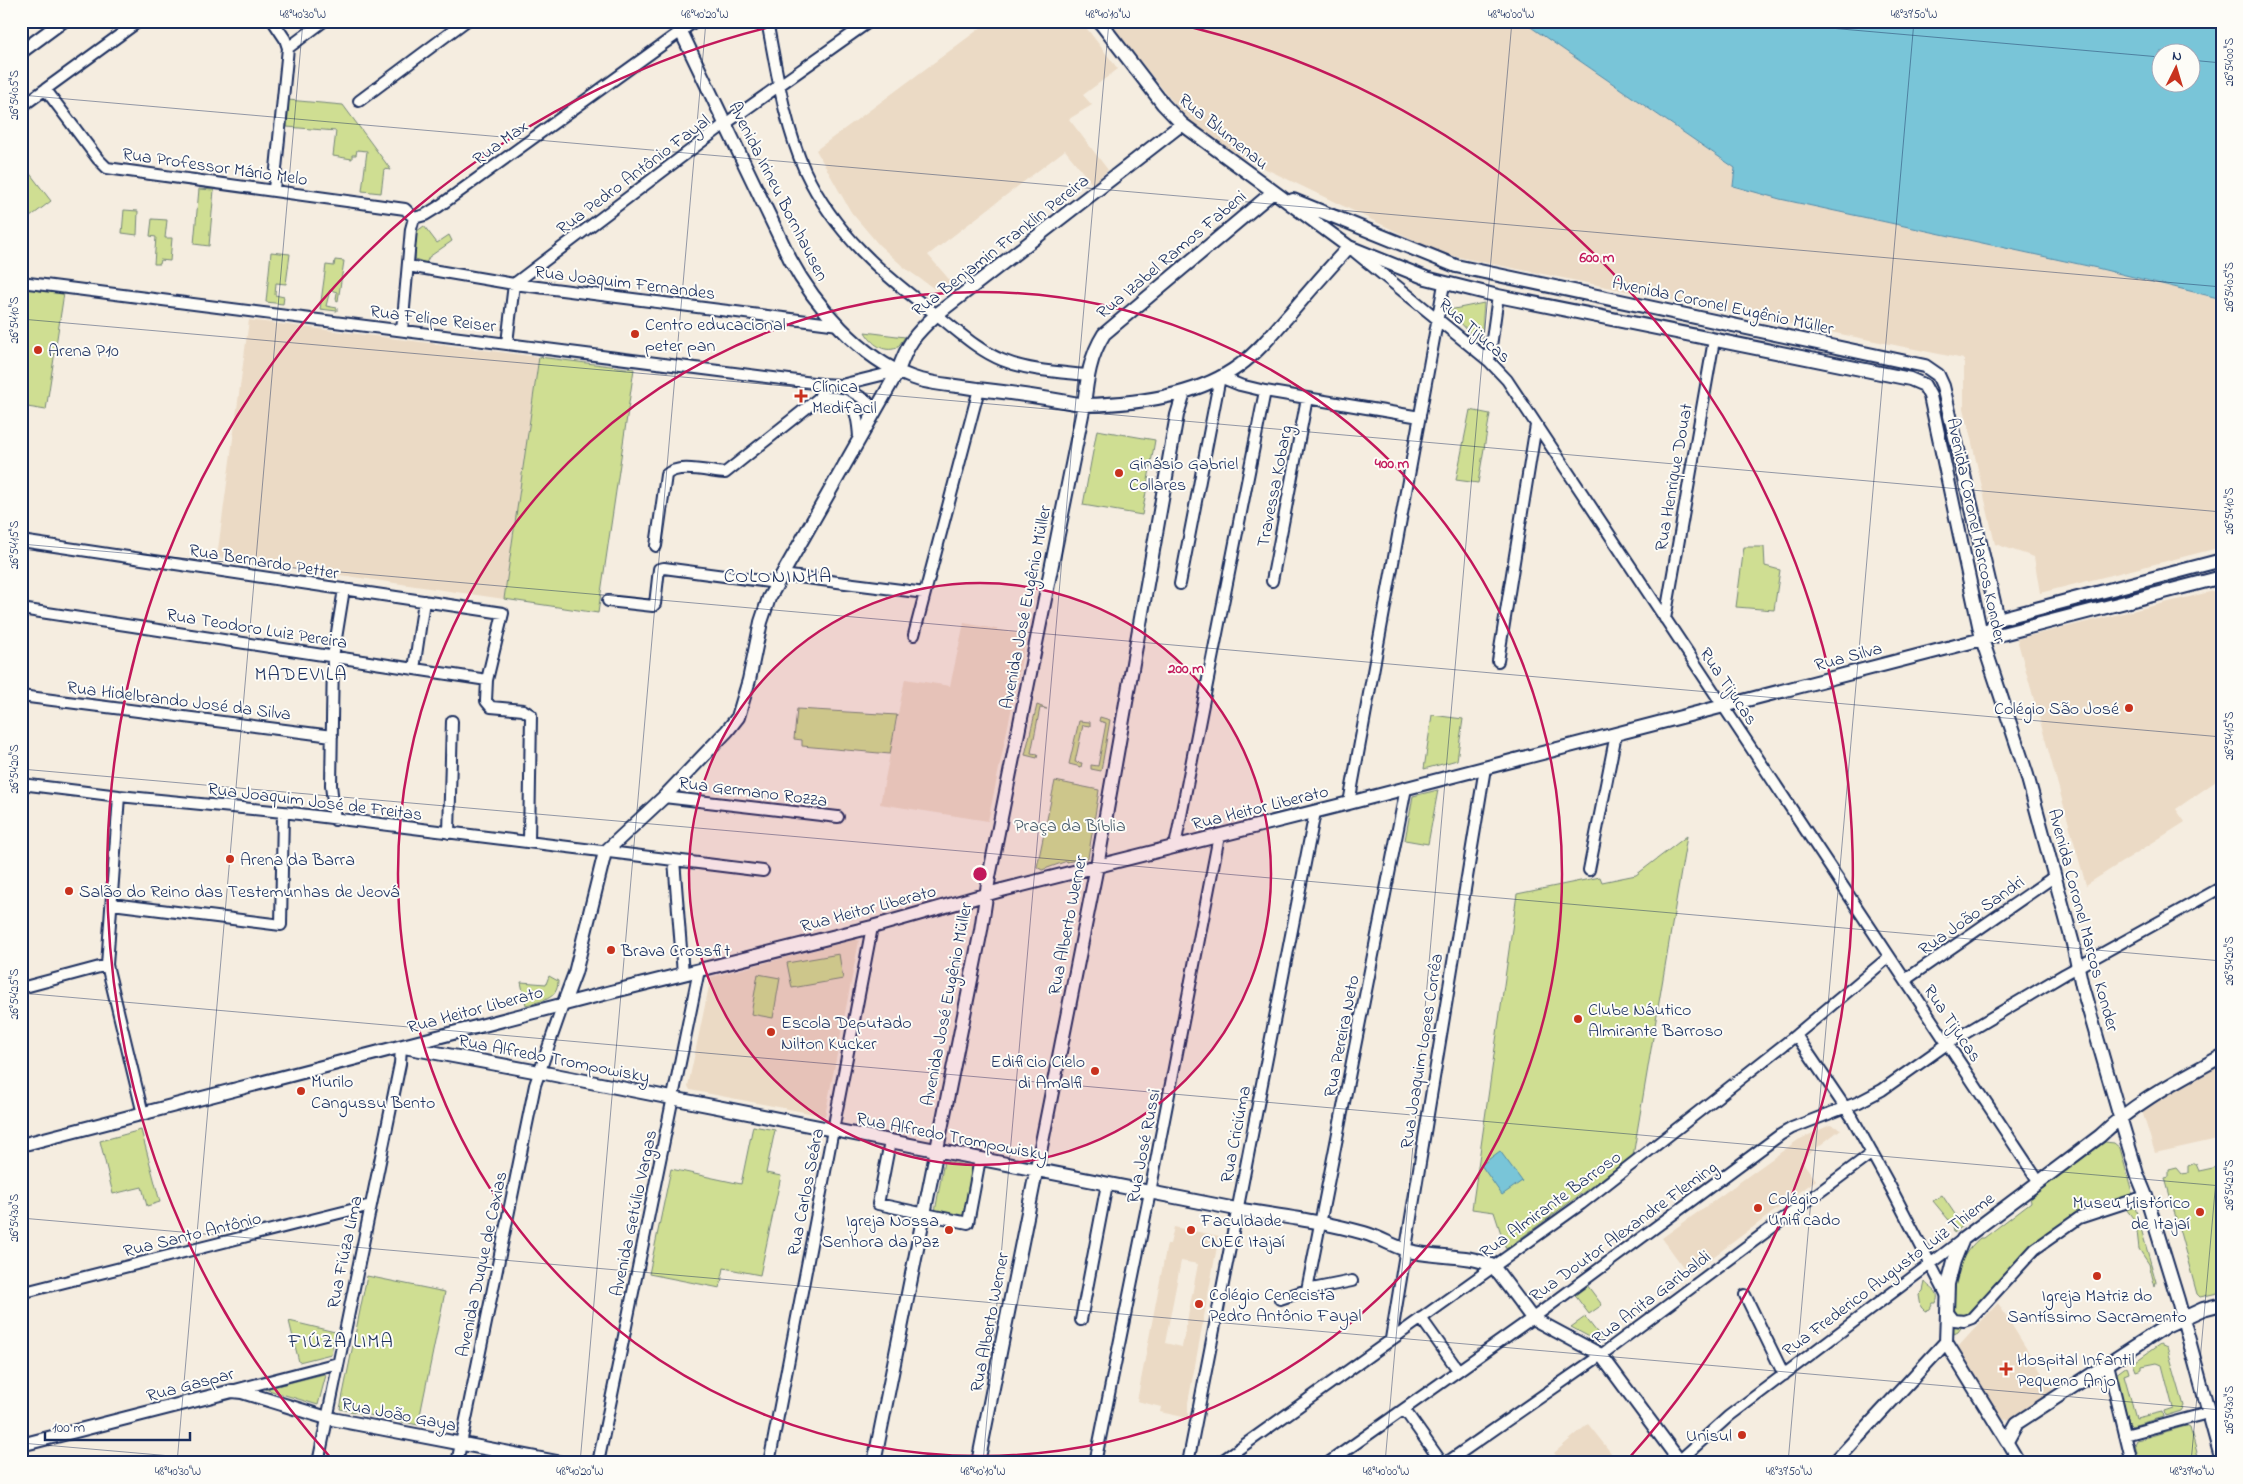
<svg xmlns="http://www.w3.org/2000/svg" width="2243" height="1484" viewBox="0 0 2243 1484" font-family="'Indie Flower',sans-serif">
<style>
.built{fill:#ebdac5;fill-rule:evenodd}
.green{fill:#cfde92;stroke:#758678}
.water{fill:#79c5d8;stroke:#5389a7;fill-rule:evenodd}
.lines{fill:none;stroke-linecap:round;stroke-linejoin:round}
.minor-casing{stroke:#1b2f5e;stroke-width:14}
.major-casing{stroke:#1b2f5e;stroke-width:16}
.minor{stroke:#fdfcf7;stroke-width:10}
.major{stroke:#fdfcf7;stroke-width:12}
.ticks{fill:none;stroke:#1b2f5e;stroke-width:1;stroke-opacity:0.45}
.ring{fill:none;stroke:#c2185b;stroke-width:2.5}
.poi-dot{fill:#c8321e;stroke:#fdfcf7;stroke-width:2}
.labels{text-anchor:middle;stroke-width:4;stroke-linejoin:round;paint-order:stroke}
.street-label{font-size:18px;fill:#1b2f5e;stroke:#fdfcf7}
.poi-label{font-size:18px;fill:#1b2f5e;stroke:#fdfcf7;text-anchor:start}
.park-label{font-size:18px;fill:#485b6b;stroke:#fdfcf7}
.quarter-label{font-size:20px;letter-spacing:1px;fill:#1b2f5e;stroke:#fdfcf7}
.centre{fill:#c2185b;stroke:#fdfcf7;stroke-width:2.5}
.ring-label{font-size:15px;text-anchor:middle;font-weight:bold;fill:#c2185b;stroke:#fdfcf7;stroke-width:4;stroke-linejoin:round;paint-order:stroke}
.neatline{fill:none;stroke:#1b2f5e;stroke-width:2}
.ticks-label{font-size:12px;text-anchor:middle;fill:#1b2f5e}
</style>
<rect width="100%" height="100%" fill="#f5ede0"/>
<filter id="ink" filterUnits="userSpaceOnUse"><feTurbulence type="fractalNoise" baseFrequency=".02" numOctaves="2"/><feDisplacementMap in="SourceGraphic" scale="10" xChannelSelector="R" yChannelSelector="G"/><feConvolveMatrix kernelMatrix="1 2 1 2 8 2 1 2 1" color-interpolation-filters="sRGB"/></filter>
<g filter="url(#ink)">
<path class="built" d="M990,21h91l37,48 -35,26 9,10 -23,14 39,51 -16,14 -27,-34 -137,105 26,30 -12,9 -36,-25 -27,-24 -28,-33 -35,-62z
M1108,21h414l213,147 -2,17 47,14 317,69 125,31v248l-182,46 -6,-36 -39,-13 -31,-136v-49l-521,-105 -200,-96 -40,-26 -22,-20z
M249,320l290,37 -35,242 -287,-42z
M2222,589v188l-46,32 9,13 -99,63 -69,-246z
M964,623l63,12 -39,186 -108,-17 25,-125 45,7z
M857,939l2,2 -34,175 -135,-26 -2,-4 23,-109z
M2222,1062v76l-67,15 -13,-42 3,-6z
M1830,1125l11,4 -40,31 15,20 -127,95 -27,-37 136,-98z
M1174,1227l45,9 -31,167v15l-28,-6 1,-5 -24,-6 30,-157h3zM1181,1261l17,3 -16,83 -17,-4z
M1998,1303l55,88 -42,28 -7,1 -5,-6 -41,-67z
M1588,1424l31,39h-57l-8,-10z"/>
<path class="green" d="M288,100l55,5 48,65 -7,-1 -3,24 -19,-2 5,-40 -10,-1 -1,5h-4v4l-19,-3 3,-25 -49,-4z
M21,162l30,39 -30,23z
M199,189l15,1 -5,56 -15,-2z
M124,210l14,1 -1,24 -15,-2z
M152,219l15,1 -2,18h7l-2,23 -10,-1 -1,4h-5l2,-27 -6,-1z
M424,226l13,17 12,-8 3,6 -23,16 -3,6 -11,-4 1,-24 1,-4z
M271,252l19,2 -4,30 -10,-1 -1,12 9,2 -1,7 -17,-2z
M335,260l9,1 -6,40 -2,-1 1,-8 -7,-2 -4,16 11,2v3l-17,-2 6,-44 8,1z
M21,287l43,6 -18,117 -25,-4z
M1484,303l-3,41h-1l-31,-34z
M865,332l40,5 -8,11c-14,5 -25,-4 -32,-16z
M539,357l95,12 -36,244 -94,-14z
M1470,410l20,4 -12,69 -22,-3z
M1097,430l58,10 -13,75 -59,-10z
M1744,547h20l1,19 15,4 -6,40 -38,-3z
M1037,705l10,4 -7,-1 -9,45 7,1 -1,4 -12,-3z
M797,709l100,6 -7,39 -88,-8v-6l-8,-1z
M1432,715l31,4 -6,41 -33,9z
M1100,717l10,3 -9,51 -10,-2v-4l7,1 8,-43 -7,-2z
M1079,721l11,1v4l-7,-1 -8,37 7,1 -1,4 -12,-3z
M1055,781l44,9 -1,7 -10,61 -21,4v-1l-25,9 -5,-3z
M1438,790l-10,54 -23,-4 8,-44z
M1687,836l-54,320 -127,93 -12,-37 -22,-3 45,-315 83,-17 2,5 34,-7z
M839,954l4,25 -51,9 -5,-25z
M758,974l22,4 -7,40 -22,-4z
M549,976l9,5c0,19 -17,20 -32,24l-5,-23 25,2z
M753,1126l22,4 -9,43 15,3 -21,99 -36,-7 -4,20 -71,-14 22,-105 70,15z
M141,1130l19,72 -13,4 -5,-19 -29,7 -13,-53z
M2105,1142l9,1 6,5 13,48 -51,16 -111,102 -13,18 -4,2c-1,-5 0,-11 0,-16 0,-32 -1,-57 26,-80h4l47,-36 -1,-4z
M944,1161l30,6 -9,51 -30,-6z
M2193,1164h3l3,7 23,-5v126l-22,5 -3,-3 -32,-116 4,-1v-7l8,-2 5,6 6,-1v-7z
M1942,1195l21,31 -9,7 -1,-8 -20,-24z
M2132,1204l3,3 21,75 -1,5 -6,-23 -10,-15 -3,-27 -13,-17z
M367,1276l78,16 -27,133 -78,-16z
M1925,1282c6,8 16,8 11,21h-3l-3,6 -5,2 -4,-4 -2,-12 4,-4z
M1587,1285l15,20 -13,9 -15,-20z
M1585,1317l15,19 2,3 -7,1 -24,-13z
M289,1321l46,11 -4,22 -32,8z
M2160,1344l7,3 17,59 -3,5 -16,5 -1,-5 9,-3 -11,-43 -5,-2 -15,3v3l-6,2 -3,-8z
M2127,1366l2,7 -5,2 12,43 26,-6 1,5 -31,9 -3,-3 -13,-49z
M324,1374l2,1 -8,30 -53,-16z
M2186,1426l4,2 10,35h-61l-4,-19 2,-4z"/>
<path class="water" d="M1522,21h700v278l-125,-31 -317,-69 -47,-13 2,-18zM2160,52h30v30h-30z
M1500,1151l22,30 -20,14 -21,-30z"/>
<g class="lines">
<defs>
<path id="minor" d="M273,21l12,18 3,9 -14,141
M767,21c10,51 17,103 38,150 29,62 78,104 132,144 20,15 40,35 65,45 27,11 56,12 85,15
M288,48l36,-27
M46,90l52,69 9,9 298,41 9,9
M359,101l107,-80
M21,107l118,-86
M1355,252l134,109 18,19 532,802
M408,266l106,18 325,41
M21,282l800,102 20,1 57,-14
M402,330l9,-101 3,-11 11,-3 13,-8 257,-186
M507,343l7,-59 211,-160 145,-103
M1489,361l9,-65
M841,385l26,16 7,12
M819,398c33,-3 38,7 40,39
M21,541l482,72 -16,67 -1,21 5,6 32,3 8,5 -2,127
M656,546l10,-71c12,-12 43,-3 59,-2l94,-75 3,-8 -1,-6
M782,575l143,18 54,-204
M1272,581l35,-183
M1180,584l40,-207 20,8 25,6 155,26
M608,601l45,5 2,-2 4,-35 5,-1 113,15
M21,609l466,71
M1665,619l49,-279
M914,635l11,-42
M1498,661l38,-236
M414,669l10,-68
M21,696l311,40
M21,784l98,12 164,16 391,48 9,114
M664,797l174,20
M1349,803l95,-519
M335,820l-4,-35 2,-128 11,-68
M449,833l3,-112
M1175,846l90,-455
M674,860l89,11
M1589,870l27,-136
M112,904l169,21 2,-113
M107,965l12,-169
M1905,980l150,-104
M21,988l86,-23 36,149
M1796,1035l57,84 38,69 56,108
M890,1142l-12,62 90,19 12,-64
M1307,1290l99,-502
M21,1293l350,-88
M1745,1295l39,80
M1280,1299l27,-9 45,-9
M1947,1311l7,9 10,1 8,-3 63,-69 44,-31 67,-22
M1421,1318l37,52
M1081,1320l26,-136
M1391,1339l94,-571
M2108,1364l24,99
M235,1390l103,-27
M1404,1409l38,54
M2125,1435l83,-22
M2007,1441l13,22
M1679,1461l50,-45 233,-176
M318,1463l82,-399 1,-17
M457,1463l78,-378 28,-80
M598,1463l101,-493
M769,1463l103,-536
M1095,1463l55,-271 69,-356
M1188,1463l127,-651
M1219,1463l362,-259 209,-164 99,-83
M1328,1463l213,-151 239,-177 12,-7 67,-26 23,-12 65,-46 118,-70 157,-87
M1446,1463l155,-108 271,-202"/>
<path id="major" d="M676,21l114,238c24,45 71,100 121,118 21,8 45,8 67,12 35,4 71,9 106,16 50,-1 115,-9 156,-40 19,-14 33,-32 48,-49 20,-23 40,-47 61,-69
M1099,21l64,83 19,20 167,123 77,31 72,18 412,83 14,6 6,11 52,243 45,136 46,169 9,42 38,131 17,57 9,22 32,104 44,161
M21,52l42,-31
M1293,200l163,66 469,100 13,9 5,11 55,233
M1982,639l16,-20 224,-59
M563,1005l12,-32 30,-121 59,-55 63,-66 11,-14 11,-37 12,-58 8,-24 129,-227c10,-28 16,-36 38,-56l246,-191
M404,1047l146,27 686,135c44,7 86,12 128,24 18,5 33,16 50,19 26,6 55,2 79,14l39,52 69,37 80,108
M21,1145l590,-153 261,-65 130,-37 347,-87 873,-226
M2007,1441l-61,-99 2,-58 6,-23 9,-22 137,-103c36,-35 79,-56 122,-80
M2007,1441l10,-18 149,-97 37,-17 19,-5
M21,1445l211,-54 10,1 85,26 235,45
M874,1463l107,-533 8,-53 95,-472c3,-26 6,-49 20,-71l169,-142
M978,1463l119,-597 80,-451 7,-23
M1834,1463l112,-121"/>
</defs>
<use href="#minor" class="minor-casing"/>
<use href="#major" class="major-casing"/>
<use href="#minor" class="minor"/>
<use href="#major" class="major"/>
</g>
</g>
<path class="ticks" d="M1750,21l410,36M2190,60l32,3M21,95l2201,192M21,319l2201,193M21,544l2201,193M21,769l2201,192M21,993l2201,193M21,1218l2201,192M21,1443l231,20M177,1463l126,-1442M580,1463l126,-1442M983,1463l126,-1442M1385,1463l127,-1442M1788,1463l126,-1442M2191,1463l31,-351"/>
<circle cx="980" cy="874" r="291" fill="#c2185b" fill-opacity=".12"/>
<g class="ring">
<circle cx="980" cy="874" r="291"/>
<circle cx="980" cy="874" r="582"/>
<path d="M331 1458A873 873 0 0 1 791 22M1169 22A873 873 0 0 1 1629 1458"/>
</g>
<g class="poi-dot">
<circle cx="635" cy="334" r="5"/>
<circle cx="38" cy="350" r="5"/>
<path d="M798.5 388.5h5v5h5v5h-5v5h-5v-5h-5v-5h5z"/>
<circle cx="1119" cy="473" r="5"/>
<circle cx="2129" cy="708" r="5"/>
<circle cx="230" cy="859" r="5"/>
<circle cx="69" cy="891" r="5"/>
<circle cx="611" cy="950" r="5"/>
<circle cx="1578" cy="1019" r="5"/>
<circle cx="771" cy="1032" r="5"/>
<circle cx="1095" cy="1071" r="5"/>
<circle cx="301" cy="1091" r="5"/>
<circle cx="1758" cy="1208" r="5"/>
<circle cx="2200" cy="1212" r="5"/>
<circle cx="949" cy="1230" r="5"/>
<circle cx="1191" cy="1230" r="5"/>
<circle cx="2097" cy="1276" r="5"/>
<circle cx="1199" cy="1304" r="5"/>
<path d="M2003.5 1361.5h5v5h5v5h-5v5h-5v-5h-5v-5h5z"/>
<circle cx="1742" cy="1435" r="5"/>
</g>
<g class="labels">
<g class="street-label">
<text transform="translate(1224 131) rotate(39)" y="6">Rua Blumenau</text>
<text transform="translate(500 142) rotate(-36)" y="6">Rua Max</text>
<text transform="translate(215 166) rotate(8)" y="6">Rua Professor Mário Melo</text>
<text transform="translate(633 174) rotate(-37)" y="6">Rua Pedro Antônio Fayal</text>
<text transform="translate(779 191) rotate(63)" y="6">Avenida Irineu Bornhausen</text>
<text transform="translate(1000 245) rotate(-38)" y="6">Rua Benjamin Franklin Pereira</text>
<text transform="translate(1171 254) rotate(-40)" y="6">Rua Izabel Ramos Fabeni</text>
<text transform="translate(625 282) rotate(7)" y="6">Rua Joaquim Fernandes</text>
<text transform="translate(1723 305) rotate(12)" y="6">Avenida Coronel Eugênio Müller</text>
<text transform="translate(433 318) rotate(7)" y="6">Rua Felipe Reiser</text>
<text transform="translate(1475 330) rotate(41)" y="6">Rua Tijucas</text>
<text transform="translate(1673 477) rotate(-80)" y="6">Rua Henrique Douat</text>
<text transform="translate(1274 486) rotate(-79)" y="6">Travessa Kobarg</text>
<text transform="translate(1977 530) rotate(78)" y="6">Avenida Coronel Marcos Konder</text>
<text transform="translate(264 561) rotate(9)" y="6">Rua Bernardo Petter</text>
<text transform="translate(1025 607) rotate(-79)" y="6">Avenida José Eugênio Müller</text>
<text transform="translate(257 628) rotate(9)" y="6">Rua Teodoro Luiz Pereira</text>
<text transform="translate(1848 656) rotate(-15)" y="6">Rua Silva</text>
<text transform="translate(1729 686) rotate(56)" y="6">Rua Tijucas</text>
<text transform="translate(179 700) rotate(7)" y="6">Rua Hidelbrando José da Silva</text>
<text transform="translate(753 791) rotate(7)" y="6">Rua Germano Rozza</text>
<text transform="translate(315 801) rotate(7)" y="6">Rua Joaquim José de Freitas</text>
<text transform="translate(1260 807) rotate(-14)" y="6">Rua Heitor Liberato</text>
<text transform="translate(868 908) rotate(-15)" y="6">Rua Heitor Liberato</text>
<text transform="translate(1971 915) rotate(-35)" y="6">Rua João Sandri</text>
<text transform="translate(2084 920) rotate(75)" y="6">Avenida Coronel Marcos Konder</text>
<text transform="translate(1067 925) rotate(-79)" y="6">Rua Alberto Werner</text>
<text transform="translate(946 1004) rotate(-79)" y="6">Avenida José Eugênio Müller</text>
<text transform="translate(475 1009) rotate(-15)" y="6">Rua Heitor Liberato</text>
<text transform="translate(1953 1023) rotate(56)" y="6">Rua Tijucas</text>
<text transform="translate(1341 1036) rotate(-79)" y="6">Rua Pereira Neto</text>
<text transform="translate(1421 1051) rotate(-81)" y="6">Rua Joaquim Lopes Corrêa</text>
<text transform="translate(554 1058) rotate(11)" y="6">Rua Alfredo Trompowisky</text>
<text transform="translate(1235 1134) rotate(-79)" y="6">Rua Criciúma</text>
<text transform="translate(952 1136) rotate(11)" y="6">Rua Alfredo Trompowisky</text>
<text transform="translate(1143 1146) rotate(-79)" y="6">Rua José Russi</text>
<text transform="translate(805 1192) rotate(-79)" y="6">Rua Carlos Seára</text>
<text transform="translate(1550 1204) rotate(-36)" y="6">Rua Almirante Barroso</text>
<text transform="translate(633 1213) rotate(-78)" y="6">Avenida Getúlio Vargas</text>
<text transform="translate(1623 1231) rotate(-36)" y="6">Rua Doutor Alexandre Fleming</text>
<text transform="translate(192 1234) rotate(-14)" y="6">Rua Santo Antônio</text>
<text transform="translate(344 1252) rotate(-78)" y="6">Rua Fiúza Lima</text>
<text transform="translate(481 1264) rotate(-78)" y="6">Avenida Duque de Caxias</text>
<text transform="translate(1888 1274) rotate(-37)" y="6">Rua Frederico Augusto Luiz Thieme</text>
<text transform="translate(1651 1297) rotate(-37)" y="6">Rua Anita Garibaldi</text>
<text transform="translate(989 1322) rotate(-79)" y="6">Rua Alberto Werner</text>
<text transform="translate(190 1384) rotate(-15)" y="6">Rua Gaspar</text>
<text transform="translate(399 1414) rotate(11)" y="6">Rua João Gaya</text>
</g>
<g class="poi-label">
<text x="645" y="330">Centro educacional<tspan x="645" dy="21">peter pan</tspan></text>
<text x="48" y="356">Arena P10</text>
<text x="812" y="392">Clínica<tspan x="812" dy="21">Medifacil</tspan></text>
<text x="1129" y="469">Ginásio Gabriel<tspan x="1129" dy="21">Collares</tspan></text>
<text x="2119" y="714" text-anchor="end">Colégio São José</text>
<text x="240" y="865">Arena da Barra</text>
<text x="79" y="897">Salão do Reino das Testemunhas de Jeová</text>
<text x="621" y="956">Brava Crossfit</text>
<text x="1588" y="1015">Clube Náutico<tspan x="1588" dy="21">Almirante Barroso</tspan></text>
<text x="781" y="1028">Escola Deputado<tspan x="781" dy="21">Nilton Kucker</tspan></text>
<text x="1085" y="1067" text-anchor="end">Edificio Cielo<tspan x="1085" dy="21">di Amalfi</tspan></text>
<text x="311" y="1087">Murilo<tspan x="311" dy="21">Cangussu Bento</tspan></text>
<text x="1768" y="1204">Colégio<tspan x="1768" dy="21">Unificado</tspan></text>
<text x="2190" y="1208" text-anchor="end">Museu Histórico<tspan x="2190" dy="21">de Itajaí</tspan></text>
<text x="939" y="1226" text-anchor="end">Igreja Nossa<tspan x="939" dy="21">Senhora da Paz</tspan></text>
<text x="1201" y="1226">Faculdade<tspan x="1201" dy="21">CNEC Itajaí</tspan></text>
<text x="1209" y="1300">Colégio Cenecista<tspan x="1209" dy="21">Pedro Antônio Fayal</tspan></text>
<text x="2097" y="1301" text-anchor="middle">Igreja Matriz do<tspan x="2097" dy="21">Santíssimo Sacramento</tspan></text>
<text x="2017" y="1365">Hospital Infantil<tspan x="2017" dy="21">Pequeno Anjo</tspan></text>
<text x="1732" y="1441" text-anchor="end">Unisul</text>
</g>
<g class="park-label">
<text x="1070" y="831">Praça da Bíblia</text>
</g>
<g class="quarter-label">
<text x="778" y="582">COLONINHA</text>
<text x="301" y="680">MADEVILA</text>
<text x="341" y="1347">FIÚZA LIMA</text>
</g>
</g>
<circle cx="980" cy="874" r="8" class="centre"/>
<g class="ring-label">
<text x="1597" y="262">600 m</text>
<text x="1392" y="468">400 m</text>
<text x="1186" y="673">200 m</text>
</g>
<rect width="2243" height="1484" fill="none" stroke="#fdfcf7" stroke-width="55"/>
<g transform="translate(2176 68) rotate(5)"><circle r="24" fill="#fdfcf7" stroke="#a3aaba"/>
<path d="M0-4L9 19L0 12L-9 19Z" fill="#c8321e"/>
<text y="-8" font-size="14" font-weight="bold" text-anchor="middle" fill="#1b2f5e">N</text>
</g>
<path d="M45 1432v8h145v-8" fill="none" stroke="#1b2f5e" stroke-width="2.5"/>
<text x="52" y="1432" font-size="15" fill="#1b2f5e" stroke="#fdfcf7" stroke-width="4" paint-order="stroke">100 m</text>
<rect x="28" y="28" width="2188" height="1428" class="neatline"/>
<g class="ticks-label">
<text x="303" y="18">48°40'30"W</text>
<text x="705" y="18">48°40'20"W</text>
<text x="1108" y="18">48°40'10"W</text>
<text x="1511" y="18">48°40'00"W</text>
<text x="1914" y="18">48°39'50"W</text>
<text transform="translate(2229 62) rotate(-90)" y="4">26°54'00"S</text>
<text transform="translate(14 95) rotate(-90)" y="4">26°54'05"S</text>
<text transform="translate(2229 287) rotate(-90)" y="4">26°54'05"S</text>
<text transform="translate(14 320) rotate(-90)" y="4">26°54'10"S</text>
<text transform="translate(2229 511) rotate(-90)" y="4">26°54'10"S</text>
<text transform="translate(14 545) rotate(-90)" y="4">26°54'15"S</text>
<text transform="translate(2229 736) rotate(-90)" y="4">26°54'15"S</text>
<text transform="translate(14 769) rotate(-90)" y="4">26°54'20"S</text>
<text transform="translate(2229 961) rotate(-90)" y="4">26°54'20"S</text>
<text transform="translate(14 994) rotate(-90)" y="4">26°54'25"S</text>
<text transform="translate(2229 1185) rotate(-90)" y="4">26°54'25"S</text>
<text transform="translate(14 1218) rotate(-90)" y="4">26°54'30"S</text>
<text transform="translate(2229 1410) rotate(-90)" y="4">26°54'30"S</text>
<text x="178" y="1475">48°40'30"W</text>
<text x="580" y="1475">48°40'20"W</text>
<text x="983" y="1475">48°40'10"W</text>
<text x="1386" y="1475">48°40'00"W</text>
<text x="1789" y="1475">48°39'50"W</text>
<text x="2192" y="1475">48°39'40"W</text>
</g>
</svg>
